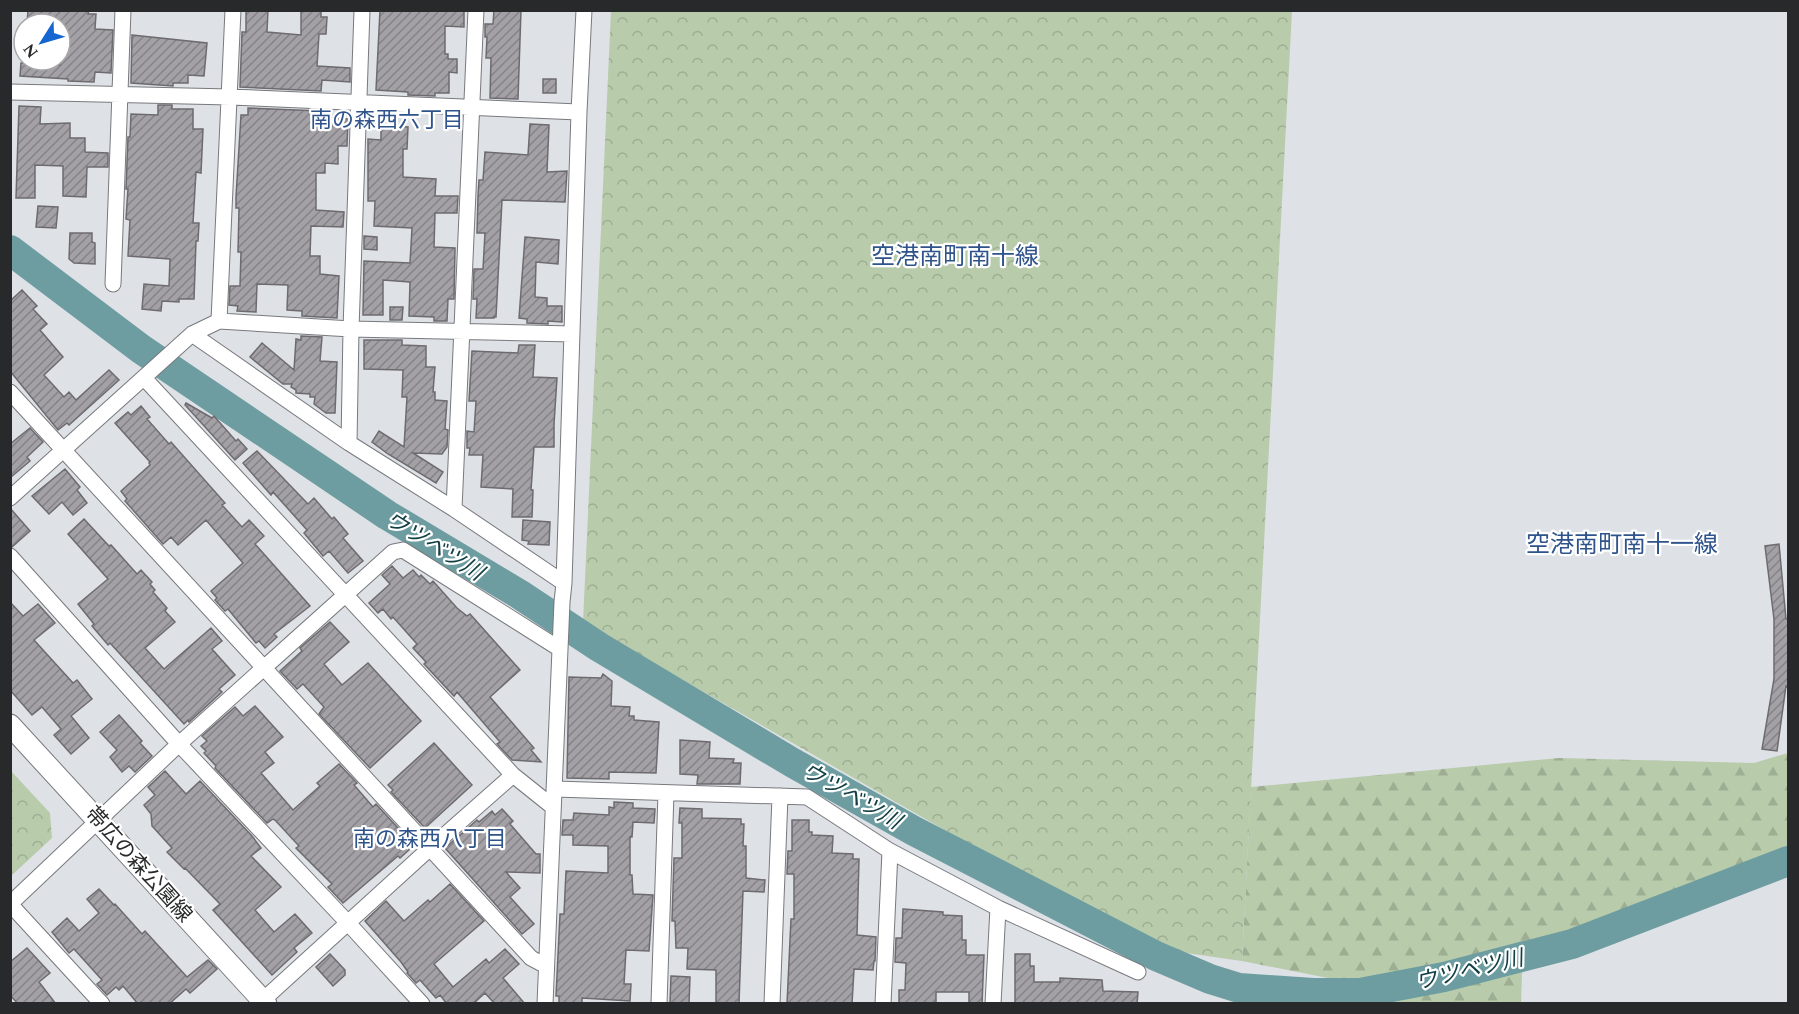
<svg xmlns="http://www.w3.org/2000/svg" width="1799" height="1014" viewBox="0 0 1799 1014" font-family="Spectral,'Noto Sans JP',serif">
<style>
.forest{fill:url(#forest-firs)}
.park{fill:url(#park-crowns)}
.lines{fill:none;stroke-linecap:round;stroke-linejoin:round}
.river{stroke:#6d9da1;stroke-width:30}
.building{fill:url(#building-hatch);stroke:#6d6b6f;stroke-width:1.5}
.street-casing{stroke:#77797d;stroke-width:17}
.secondary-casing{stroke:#77797d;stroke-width:23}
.street{stroke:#fff;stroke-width:15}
.secondary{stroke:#fff;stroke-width:21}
.labels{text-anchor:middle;stroke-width:4.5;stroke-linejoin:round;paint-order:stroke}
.street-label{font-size:21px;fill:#28292a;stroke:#fff}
.neighbourhood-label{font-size:22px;fill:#2f548b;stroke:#fff}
.water-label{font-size:22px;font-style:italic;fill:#134045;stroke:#fff}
.quarter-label{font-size:24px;fill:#2f548b;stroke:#fff}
</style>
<defs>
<pattern id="forest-firs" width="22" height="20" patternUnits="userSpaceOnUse" patternTransform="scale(1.5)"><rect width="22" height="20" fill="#b8cbab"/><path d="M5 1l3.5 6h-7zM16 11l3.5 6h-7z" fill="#9eae93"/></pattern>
<pattern id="park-crowns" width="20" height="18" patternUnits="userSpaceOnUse" patternTransform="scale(1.5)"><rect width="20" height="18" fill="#b8cbab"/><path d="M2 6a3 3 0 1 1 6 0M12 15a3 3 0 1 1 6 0" fill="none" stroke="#9eae93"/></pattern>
<pattern id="building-hatch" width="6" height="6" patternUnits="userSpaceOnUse" patternTransform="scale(1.5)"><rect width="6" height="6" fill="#a3a1a5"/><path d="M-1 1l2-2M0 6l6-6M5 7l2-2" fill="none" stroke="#858387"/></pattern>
</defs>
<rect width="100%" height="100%" fill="#dee1e5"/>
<path class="forest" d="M1788,753v94l-14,9 -228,86 -23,4 -2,57h-194l1,-25 -86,-17 9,-174 308,-29 195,5z"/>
<path class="park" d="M611,11h681l-50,950 -91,-13 -568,-325z
M11,771l39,42 2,25 -41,38z"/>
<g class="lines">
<path class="river" d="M10,250l131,99 246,166 132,79 80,53 194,116 121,68 242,125 54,23 29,9 74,5h47l84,-16 128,-33 216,-83"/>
</g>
<path class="building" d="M28,10h61l-1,4h8l-1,15 18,1 -2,43 -16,-1 -1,10 -26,-1v-2l-48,-3 1,-13 39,2v-41h-33z
M246,10h22l-1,22 34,3v-25h20v7h6l-1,17h-7l-2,32 33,2v14l-28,-2 -1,11 -81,-4 2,-55h4z
M380,10h84v17l-19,-1v28h3v5h9v14l-8,-1v21h-14v3l-27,-1v-3l-32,-2z
M494,10h27l-3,89 -28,-1 1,-40h-5l1,-21h-2v-13h8z
M132,35l75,8 -3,33 -16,-1v8h-15v3l-42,-3z
M543,79h13v14h-13z
M158,105h14v4h21v20h10l-2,44 -5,-1 -3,51h6l-1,18h-2l-2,58h-15v3l-17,-1 -1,10 -19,-2 2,-25 25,2 1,-27 -42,-3 2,-36 -4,-1 2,-30h-2l2,-52h2l1,-23 27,1z
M19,106l22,1 -1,17 30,-1v15h15v14l23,1v14h-21l-1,30 -23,-1v-30l-28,-1v33h-19z
M248,108l72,3v6l28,2 -1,27h-9v18l-13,-1v10h-9v37l28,2 -1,15 -32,-1 -1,30h10v18l19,2 -2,42 -35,-2v-5l-15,-1 1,-25 -31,-1 -1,28 -19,-1 1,-5 -9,-1 1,-19h10l1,-34h-3l1,-44h-3v-11l5,-82h7z
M530,124l19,1 -2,47 20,-1 -2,31 -63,-2 -6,117h-2v1h-18l1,-19h-4l1,-30h9l2,-36h-8l1,-37 1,-16h4l2,-28 43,3z
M381,126l27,1 -1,22h-4v28l33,2 -1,17h23l-1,17h-22l-1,34 21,1 -1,51h-6l-1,22h-13v-4l-25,-1 1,-34 -27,-2v35h-20l1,-54 46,2 2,-35 -38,-2 1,-25h-7v-62l13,1z
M38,206l20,1 -2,21 -20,-1z
M70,233h22v9l3,1v21l-21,-1 -5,-4z
M364,236l13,1v13l-13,-1z
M525,237l34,3 -1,24 -22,-2 -1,35 12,1v8h15v16l-14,-1v3l-21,-1v-4l-8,-1z
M22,290l15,16 -4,3 14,15 -7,6 23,27 -19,18 20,22 5,-5 7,8 33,-30 10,10 -50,45 -2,-2 -9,7 -48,-59v-70z
M390,307h13l-1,13h-12z
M301,336l21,1 -2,24 17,1 -2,51h-9l-12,-9 1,-7h-5v-3l-14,-1v-3l-5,-3 1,-3h-9l-33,-27 12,-14 32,27 2,-31 5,1z
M364,340h38v5l24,1v21h9l-2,25h2v8l12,1 -2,28 3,1 -1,17 -5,7 -29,-1 30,19 -7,11 -48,-29 -16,-12 7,-11 25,16 3,-50h-5l1,-27 -39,-1z
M519,345h16l-2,32 24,1 -3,46v23h-20l-3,43h2l-1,27h-20l1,-28 -32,-2 2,-32h-14l1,-7h-3v-17l7,1 2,-31h-7l3,-50 46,2z
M186,403l26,15 2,-2 22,25 2,-2 9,10 -12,11 -50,-55z
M141,406l9,11 -3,2 22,25 2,-2 54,61 -3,2 20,22 7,-7 15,16 -9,8 55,62 -36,28 3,3 -12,11 -6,-7 -3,2 -28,-34 -3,2 -10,-11 2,-2 -6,-7 32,-28 -37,-43 -28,25 -7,-8 -8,7 -38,-43 2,-2 -6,-8 29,-26 -1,-2 1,-1 -35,-39 13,-11 3,3z
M30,428l13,14 -16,15 3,4 -20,17v-34z
M257,451l51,53 6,-6 18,21 2,-2 14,17 -5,4 20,23 -15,12 -19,-22 -6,5 -19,-23 3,-3 -34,-38 -2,3 -28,-32z
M65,469l15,18 -3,3 10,13 -14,12 -11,-13 -13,12 -17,-18z
M10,508l20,23 -18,16h-2z
M84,519l25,27 2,-1 26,29 4,-4 11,12 -2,2 5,6 -2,2 14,16 -2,3 10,11 -30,26 19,21 47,-41 11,13 -10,8 23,26 -16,14 3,3 -33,30 -1,-2 -4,4 -74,-81 -2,2 -16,-19 2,-2 -16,-20 30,-25 -40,-45z
M523,520l27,2 -1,23 -21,-1 1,-3 -7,-1z
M1779,544l7,75h2v68l-2,-1 -9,65 -15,-2 12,-70v-60l-9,-73z
M392,566l11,12 10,-8 6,7 2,-2 9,9 3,-3 24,27 10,8 3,-2 50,56 -30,27 44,51 -3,2 10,12 -29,-2 -15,-16 3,-2 -43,-50 -3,4 -30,-32 2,-2 -13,-14 4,-4 -24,-27 -2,2 -8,-10 -5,4 -9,-10 21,-19 -8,-9z
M10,602l13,14 15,-12 17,19 -21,17 39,43 4,-3 15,19 -21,17 18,22 -18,16 -17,-19 7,-6 -19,-22 -10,8 -22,-25z
M330,622l19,20 -25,22 18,21 26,-22 53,58 -51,47 -51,-54 5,-7 -21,-23 -6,5 -17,-18 22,-20 -2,-3z
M603,674l9,7 -1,25 19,1 -1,9h5v4l25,2 -3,51 -47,-1v7l-42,-1 2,-101 32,1z
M255,706l28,31 -18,15 9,11 -13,10 32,37 27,-24 -3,-3 22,-19 18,19 -3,2 19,22 3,-3 34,37 -3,3 4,4 -11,10 -2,-2 -55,47 -15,-16 4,-3 -36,-36 3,-2 -24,-26 -2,-1 -6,4 -52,-55 1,-2 -12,-13 2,-2 -5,-5 6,-5 -5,-5 33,-29 8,9z
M119,715l23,26 -2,2 12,13 -17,16 -6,-6 -7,6 -12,-15 7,-7 -17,-18z
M680,740l30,2 -1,16 25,1 -1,4h8l-1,21h-43l1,-9 -18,-1z
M434,743l38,42 -47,43 -34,-36 2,-2 -5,-5z
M165,771l21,23 14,-13 52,55 9,12 -10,8 30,31 -26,23 19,22 21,-18 17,19 -18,15 3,4 -25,23 -59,-65 7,-6 -35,-36 -1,1 -17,-17 5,-4 -20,-22 -1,-12 -7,-9 11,-10 -7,-8z
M614,802l19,1v5l22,1 -1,14 -21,-1 -1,15h-2v38h2l1,19 20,1 -4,56 -23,-1 -2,34h7l-1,17 -48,-3v6h-23v-8h-3l4,-82h4l2,-43 42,2v-27l-35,-1v-10h-11l1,-15h10l1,-7 35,2v-8l5,1z
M680,808l22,1v9l39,1v5h3l-1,22h3v32l19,2 -1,12 -21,-1 -4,112h-23v-33l-29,-1 1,-21h-12l-1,-27h-3l2,-63h8v-35h-3z
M502,809l11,12 -3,3 26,30h4v19l-34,-1 14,16 -10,9 24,27 -12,10 -77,-86 32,-28 2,2 13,-11 3,4z
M792,820h17v12h3v3l21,1 -1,17 21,1v5h6l-2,76 19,2 -1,24h-1l-1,9 -19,-1 -2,35h-65l4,-85h3v-45h-7l1,-23h4z
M450,884l34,37 -50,43 19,23 33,-28 3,4 16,-14 14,15 -16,14 22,26h-30l-10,-11 -12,11h-26l-7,-9 -4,3 -16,-18 -4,3 -9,-10 1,-1 -7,-10 -36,-41 21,-20 18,20 24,-21 2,2z
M99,889l15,16 1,-1 27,30 3,-3 42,46 21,-17 9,9 -27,24 -4,-4 -17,15h-31l-15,-18 -4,4 -3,-3 -9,8 -10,-11 5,-4 -28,-31 -5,4 -17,-21 15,-14 12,13 20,-18 -12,-14z
M903,909l40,3v3l19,1v24h4v15h18l-2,49h-13v-12h-33v12h-37v-14h6l1,-27 -11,-1 1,-24h6z
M27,948l23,25 -11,9 17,22h-38l-8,-9v-33z
M330,954l15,16v5l-12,11 -17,-19z
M1015,954h15v12h4v16h26v-4l42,2 1,11 35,1 -1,12h-122z
M671,976l19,1 -1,27 -19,-1z"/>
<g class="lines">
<defs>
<path id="street" d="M10,92l220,5 349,15
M113,284l10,-274
M219,321l14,-311
M192,334l157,109 105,66 110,74
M144,378l369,397 40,32
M10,392l521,566 15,8
M349,443l2,-114 11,-319
M10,498l182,-164 27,-13 132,8 221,5
M454,509l22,-499
M10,556l169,188 169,179 74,81
M555,789l252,8 83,54 108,57 140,64
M10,904l169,-160 214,-192 10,-2 157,99
M10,904l92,100
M263,1000l166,-151 84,-74
M545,1004l17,-402 2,-19 15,-471 5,-102
M659,1004l7,-211
M772,1004l8,-208
M883,1004l7,-153
M993,1004l5,-96"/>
<path id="secondary" d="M10,725l256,279"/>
</defs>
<use href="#street" class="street-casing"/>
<use href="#secondary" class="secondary-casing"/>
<use href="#street" class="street"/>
<use href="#secondary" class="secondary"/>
</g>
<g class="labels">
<g class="street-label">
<text transform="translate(139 864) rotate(48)" y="7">帯広の森公園線</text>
</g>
<g class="neighbourhood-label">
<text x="387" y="127">南の森西六丁目</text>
<text x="430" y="846">南の森西八丁目</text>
</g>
<g class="water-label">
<text transform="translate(435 545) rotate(32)" y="8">ウツベツ川</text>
<text transform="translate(852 795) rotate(30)" y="8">ウツベツ川</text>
<text transform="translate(1469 969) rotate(-13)" y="8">ウツベツ川</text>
</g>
<g class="quarter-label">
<text x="955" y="264">空港南町南十線</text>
<text x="1622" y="552">空港南町南十一線</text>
</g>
</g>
<rect width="1799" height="1014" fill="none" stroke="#28292a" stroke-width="24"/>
<g transform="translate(42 42) rotate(233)"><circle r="28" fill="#ffffff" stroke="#a9a9aa" stroke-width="1.5"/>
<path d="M0-4.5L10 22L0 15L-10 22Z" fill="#1666d1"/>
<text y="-9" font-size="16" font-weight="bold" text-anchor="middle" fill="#28292a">N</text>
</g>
</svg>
